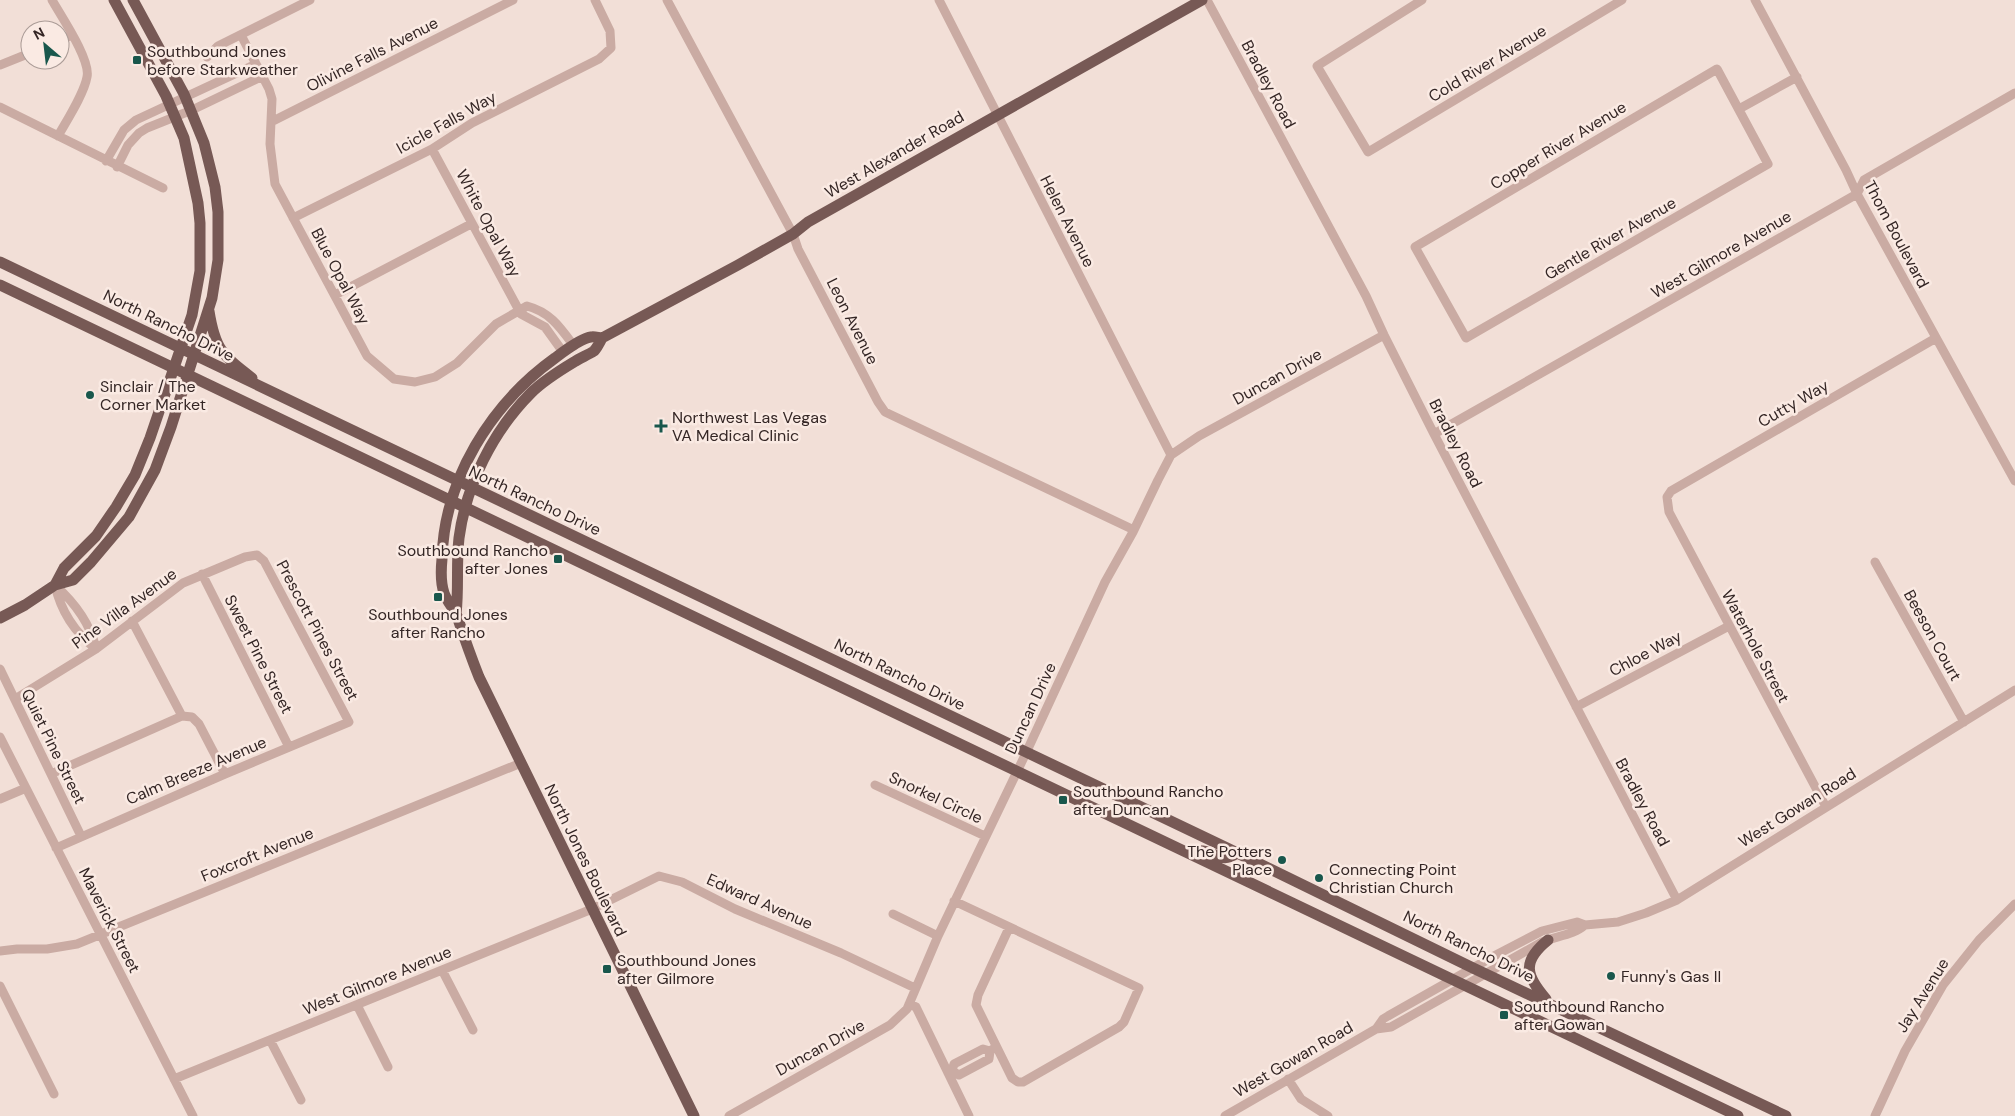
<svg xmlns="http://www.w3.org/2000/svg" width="2015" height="1116" viewBox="0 0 2015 1116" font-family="'DM Sans',sans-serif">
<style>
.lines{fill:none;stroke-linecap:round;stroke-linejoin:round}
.minor{stroke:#caaba3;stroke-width:9}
.major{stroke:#775955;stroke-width:11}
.poi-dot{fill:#19574c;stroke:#faeae3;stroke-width:2}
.labels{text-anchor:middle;stroke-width:5;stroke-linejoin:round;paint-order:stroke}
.poi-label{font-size:16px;fill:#342625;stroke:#faeae3;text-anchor:start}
.street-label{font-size:16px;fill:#342625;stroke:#faeae3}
</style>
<rect width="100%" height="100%" fill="#f2dfd7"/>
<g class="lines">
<path class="minor" d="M52,0c9,16 39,60 35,77 -3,17 -20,43 -29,59
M667,0l126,234 5,15 80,153 7,10 249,118
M939,0l232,455
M1207,0l159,296 18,39 50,99 243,466
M1422,0l-105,66 51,86 254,-152
M1755,0l91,170 11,24 158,287
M241,35l28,54 3,10 -2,45 5,40 92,172 27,23 21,3 20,-5 22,-14 39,-39 31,-18c23,6 33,21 47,40
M60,40l12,-5
M207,57l11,-11 92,-46
M0,65l30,-12
M1717,69l51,95 -302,174 -51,-91z
M0,107l163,81
M1739,109l58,-32
M271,122l242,-122
M432,149l89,165 24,13 18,25
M106,161l18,-31 12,-10 120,-56
M117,167l11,-22 11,-12 8,-5 45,-18 71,-34
M293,218l139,-69 40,-26 127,-64 12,-11 -1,-17 -15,-31
M335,295l136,-71
M1434,434l423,-240 7,-14 151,-87
M1875,562l89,160
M202,574l87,173
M55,585c6,27 19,47 41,64
M55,585c19,17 35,39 41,63
M132,621l50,95 10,1 7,7 26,50
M0,669l81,167
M15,699l81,-50 87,-66 62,-26 12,-2 7,6 85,161 -124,52 -169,74
M1576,707l153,-81
M0,737l193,379
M51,774l131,-58
M875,785l110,51
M0,799l26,-11
M1826,807l-157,-295 -2,-15 4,-6 265,-153
M954,901l185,87 -15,34 -5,5 -96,55h-5l-6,-4 -36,-73 2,-10 31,-67
M893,914l45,22
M0,951l17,-2h30l30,-5 444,-181
M442,970l31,60
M0,986l54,108
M909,1004l7,3 53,109
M357,1005l31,62
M1376,1029l7,-10 5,-3 106,-60 48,-25 35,-9 8,3 33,-3 28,-9 31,-13 338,-210
M270,1040l31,60
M952,1071l7,4 30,-16 1,-8
M948,1073l4,-2 2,-7 29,-15 7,2 6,-4
M174,1079l418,-170 67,-33 23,6 53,27 106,44 74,35
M1288,1079l13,20 27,17
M729,1116l161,-91 17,-16 31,-73 88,-183 79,-171 28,-50 25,-52 13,-25 28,-19 185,-101
M1225,1116l151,-87 15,-2 151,-85c14,-6 32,-7 43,-17
M1875,1116l30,-65 38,-66 36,-45 36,-36"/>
<path class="major" d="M0,262l1227,586 246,120 313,148
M0,285l1738,831
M209,311c6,38 13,44 43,67
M602,338c-3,0 -8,-2 -11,-1 -10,1 -28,15 -36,21 -64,46 -111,121 -113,201 -1,10 -1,25 2,34 3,9 10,15 13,23 7,21 14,41 22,61l215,439
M55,585l9,-17 32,-32 20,-29 19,-32 15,-37 42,-123 8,-44v-48l-2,-20 -14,-65 -18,-42 -52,-96
M456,614c3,-26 0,-50 3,-76 7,-53 34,-107 72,-145 12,-12 28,-22 43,-31 6,-4 14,-7 20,-11 3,-3 6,-9 8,-13l136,-73 55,-31 15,-12 394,-222
M0,618l25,-13 30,-20 18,-5 18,-18 38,-45 26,-47 16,-43 41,-129 6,-38v-48l-3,-25 -11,-44 -20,-49 -51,-94
M1187,851c6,0 14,-1 20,1 13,4 17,10 30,1
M1546,999c-21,-24 -24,-38 2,-59"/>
</g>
<g class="poi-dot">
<rect x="132" y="55" width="10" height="10" rx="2.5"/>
<circle cx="90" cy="395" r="5"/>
<path d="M658.5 418.5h5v5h5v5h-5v5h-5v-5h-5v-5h5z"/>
<rect x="553" y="554" width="10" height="10" rx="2.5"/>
<rect x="433" y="592" width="10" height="10" rx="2.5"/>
<rect x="1058" y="795" width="10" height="10" rx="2.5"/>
<circle cx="1282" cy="860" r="5"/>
<circle cx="1319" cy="878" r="5"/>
<rect x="602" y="964" width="10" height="10" rx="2.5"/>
<circle cx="1611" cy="976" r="5"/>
<rect x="1499" y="1010" width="10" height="10" rx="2.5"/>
</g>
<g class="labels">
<g class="poi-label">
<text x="147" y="57">Southbound Jones<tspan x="147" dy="18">before Starkweather</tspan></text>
<text x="100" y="392">Sinclair / The<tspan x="100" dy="18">Corner Market</tspan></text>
<text x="672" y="423">Northwest Las Vegas<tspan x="672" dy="18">VA Medical Clinic</tspan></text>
<text x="548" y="556" text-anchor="end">Southbound Rancho<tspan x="548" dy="18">after Jones</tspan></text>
<text x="438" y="620" text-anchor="middle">Southbound Jones<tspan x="438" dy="18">after Rancho</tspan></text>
<text x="1073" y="797">Southbound Rancho<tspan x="1073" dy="18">after Duncan</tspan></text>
<text x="1272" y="857" text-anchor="end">The Potters<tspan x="1272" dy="18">Place</tspan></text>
<text x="1329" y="875">Connecting Point<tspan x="1329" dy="18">Christian Church</tspan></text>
<text x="617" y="966">Southbound Jones<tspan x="617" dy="18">after Gilmore</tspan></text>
<text x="1621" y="982">Funny's Gas II</text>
<text x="1514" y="1012">Southbound Rancho<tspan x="1514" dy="18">after Gowan</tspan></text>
</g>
<g class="street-label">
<text transform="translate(372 54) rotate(-27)" y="6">Olivine Falls Avenue</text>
<text transform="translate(1487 63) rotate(-31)" y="6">Cold River Avenue</text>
<text transform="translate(1269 84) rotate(62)" y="6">Bradley Road</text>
<text transform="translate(446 122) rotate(-29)" y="6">Icicle Falls Way</text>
<text transform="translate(1558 145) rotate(-31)" y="6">Copper River Avenue</text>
<text transform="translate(894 154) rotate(-30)" y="6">West Alexander Road</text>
<text transform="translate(1068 221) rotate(63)" y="6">Helen Avenue</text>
<text transform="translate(489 223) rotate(62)" y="6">White Opal Way</text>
<text transform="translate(1897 234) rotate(62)" y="6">Thom Boulevard</text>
<text transform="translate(1610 238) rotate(-30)" y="6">Gentle River Avenue</text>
<text transform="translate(1721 254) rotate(-30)" y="6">West Gilmore Avenue</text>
<text transform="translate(341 276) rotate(62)" y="6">Blue Opal Way</text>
<text transform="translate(853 321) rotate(63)" y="6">Leon Avenue</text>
<text transform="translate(169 325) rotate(26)" y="6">North Rancho Drive</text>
<text transform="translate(1277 376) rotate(-29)" y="6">Duncan Drive</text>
<text transform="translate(1793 403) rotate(-30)" y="6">Cutty Way</text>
<text transform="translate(1456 443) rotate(63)" y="6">Bradley Road</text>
<text transform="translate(535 500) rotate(25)" y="6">North Rancho Drive</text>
<text transform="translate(124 608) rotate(-36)" y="6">Pine Villa Avenue</text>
<text transform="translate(318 630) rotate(62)" y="6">Prescott Pines Street</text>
<text transform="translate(1933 635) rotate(61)" y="6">Beeson Court</text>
<text transform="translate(1756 646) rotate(62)" y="6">Waterhole Street</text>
<text transform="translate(1645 653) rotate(-28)" y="6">Chloe Way</text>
<text transform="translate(259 654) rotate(63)" y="6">Sweet Pine Street</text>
<text transform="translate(900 674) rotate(26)" y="6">North Rancho Drive</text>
<text transform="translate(1030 708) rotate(-65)" y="6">Duncan Drive</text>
<text transform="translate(54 746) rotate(64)" y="6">Quiet Pine Street</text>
<text transform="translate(196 770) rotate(-23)" y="6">Calm Breeze Avenue</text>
<text transform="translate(936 797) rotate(25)" y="6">Snorkel Circle</text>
<text transform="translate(1643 802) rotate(62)" y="6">Bradley Road</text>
<text transform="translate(1797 807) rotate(-32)" y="6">West Gowan Road</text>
<text transform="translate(257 854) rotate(-22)" y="6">Foxcroft Avenue</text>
<text transform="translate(586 860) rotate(64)" y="6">North Jones Boulevard</text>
<text transform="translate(760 901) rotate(24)" y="6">Edward Avenue</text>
<text transform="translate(110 920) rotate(63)" y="6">Maverick Street</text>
<text transform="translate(1469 946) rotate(26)" y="6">North Rancho Drive</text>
<text transform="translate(377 980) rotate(-22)" y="6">West Gilmore Avenue</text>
<text transform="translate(1922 995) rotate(-58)" y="6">Jay Avenue</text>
<text transform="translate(820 1047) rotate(-29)" y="6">Duncan Drive</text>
<text transform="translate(1293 1059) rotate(-30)" y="6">West Gowan Road</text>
</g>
</g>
<g transform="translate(45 45) rotate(332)"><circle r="24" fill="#faeae3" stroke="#ab9c97"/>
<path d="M0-4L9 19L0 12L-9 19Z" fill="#19574c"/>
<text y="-8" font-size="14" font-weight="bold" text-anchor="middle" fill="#342625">N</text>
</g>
</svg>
